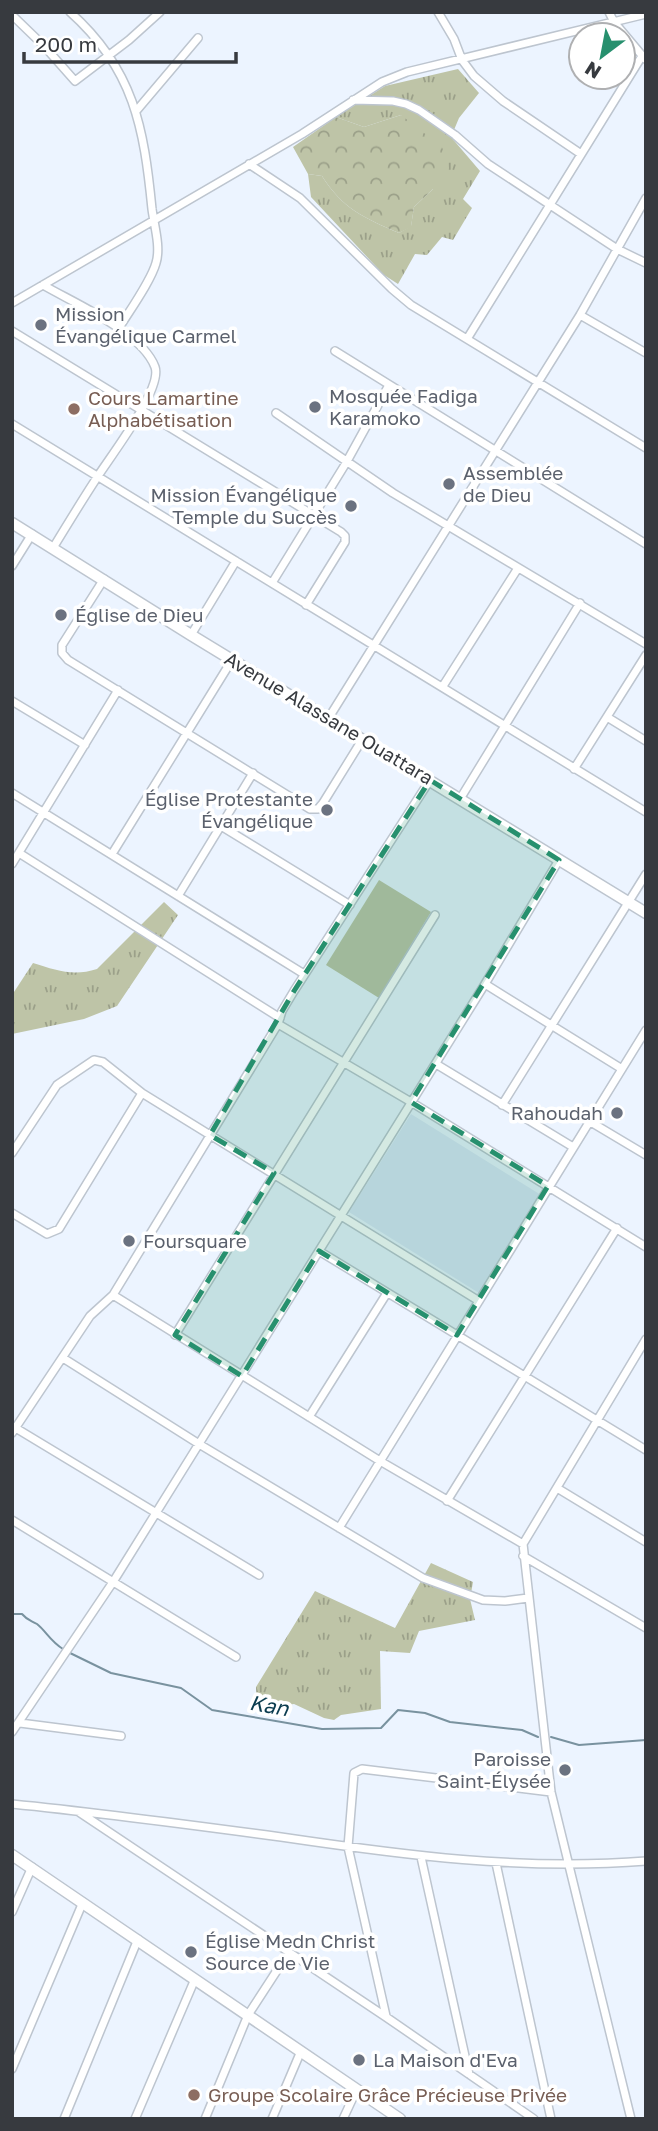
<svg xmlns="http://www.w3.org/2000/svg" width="658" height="2131" viewBox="0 0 658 2131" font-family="'Golos Text',sans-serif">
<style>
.built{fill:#dbe7f8}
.grass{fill:url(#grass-tufts)}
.forest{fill:url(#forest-crowns)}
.park{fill:#bec4a7}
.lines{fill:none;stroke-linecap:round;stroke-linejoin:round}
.stream{stroke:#79929f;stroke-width:2}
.street-casing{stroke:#bdc5cf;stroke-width:10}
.secondary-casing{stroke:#bdc5cf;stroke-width:13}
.street{stroke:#fff;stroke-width:7}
.secondary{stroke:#fff;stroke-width:10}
.marked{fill:#27906e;fill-opacity:0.2;stroke:#27906e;stroke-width:5;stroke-dasharray:14 9;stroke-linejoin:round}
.worship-dot{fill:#6b7280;stroke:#fff;stroke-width:2.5}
.education-dot{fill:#8d6e63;stroke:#fff;stroke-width:2.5}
.labels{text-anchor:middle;stroke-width:7;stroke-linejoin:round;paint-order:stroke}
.worship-label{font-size:19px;fill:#5b616d;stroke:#fff;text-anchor:start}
.education-label{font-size:19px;fill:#785e54;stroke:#fff;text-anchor:start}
.street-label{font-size:19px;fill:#373a3f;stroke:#fff}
.water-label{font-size:21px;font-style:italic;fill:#0b3c4f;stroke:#fff}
</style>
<defs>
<pattern id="grass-tufts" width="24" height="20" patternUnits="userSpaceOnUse" patternTransform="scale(1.75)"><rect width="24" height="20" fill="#bec4a7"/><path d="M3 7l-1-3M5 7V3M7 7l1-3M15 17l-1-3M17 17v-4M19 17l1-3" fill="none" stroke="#9ba089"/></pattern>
<pattern id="forest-crowns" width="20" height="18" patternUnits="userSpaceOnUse" patternTransform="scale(1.75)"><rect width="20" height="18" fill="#bec4a7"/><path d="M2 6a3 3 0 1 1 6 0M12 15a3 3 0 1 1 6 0" fill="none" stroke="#9ba089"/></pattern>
</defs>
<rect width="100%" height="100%" fill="#ecf4ff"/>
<path class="built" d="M411,1114l130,81 -62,98 -130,-81z"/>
<path class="grass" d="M458,69l21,24 -20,25 -8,19 29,34 -17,28 9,9 -19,32 -11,-3 -15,18 -12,-1 -17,30 -14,-9 -73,-78 -3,-23 14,2c20,32 42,42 77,57l12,-7 3,-19 19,-18 -32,-74 -37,12 -28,-10 49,-31z
M164,902l14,13 -61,91 -33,13 -72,15v-39l21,-32c23,7 40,14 64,6z
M431,1563l42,19 -3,17 5,21 -56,11 -9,22 -30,-2 1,58 -40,6 -7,5 -10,-2 -30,-14 -37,5 -1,-22 59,-96 80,37z"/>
<path class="forest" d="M401,115l41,32 7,21 -16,21 -19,18 -3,20 -12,6c-35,-15 -57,-25 -77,-57l-14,-2 -15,-27 43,-30 28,10z"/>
<path class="park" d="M379,880l52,32 -52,86 -53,-33z"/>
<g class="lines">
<path class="stream" d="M12,1614h10c5,6 8,6 15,10 9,7 13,17 26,25
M68,1652l43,21 70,15 31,22 110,19 59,-1 17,-18 27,3 25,9 72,8 16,7
M551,1737l28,8 67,-5"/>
<defs>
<path id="street" d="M70,12c64,57 74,116 82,197 2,16 9,38 4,54 -5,18 -26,47 -37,65
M438,12l16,27 8,21 12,16 29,25 78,53
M609,12l5,10 31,37
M12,15l32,31 31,35 54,-41 31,-28
M353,100l40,1 13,3 13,6 36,25 33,29 129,85 29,14
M137,110l61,-72
M249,164l51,34 92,91 19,16 235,143
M43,285c31,18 99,47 112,82 8,22 -46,91 -59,112 -15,23 -29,46 -43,69
M12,303l290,-169 80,-52 25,-10 239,-58
M580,315l66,38
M12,331l329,201 4,4v6l-39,63
M467,339l175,-283
M335,351l311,193
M276,413l117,80 253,151
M12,424l634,388
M12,566l20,-32
M104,579l-42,66v8l6,7 242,149h8l5,-6 39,-63
M272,583l74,-120 43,-78
M191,635l45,-74
M443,686l75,-118
M12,701l73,44
M607,717l39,24
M328,719l252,-404 66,-117
M574,769l72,-114
M12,793l292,181
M460,799l120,-196
M221,826l129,79
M19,853l261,165
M112,854l120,-194
M12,864l106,-174
M178,896l75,-123
M485,984l137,85
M278,1024l133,78 235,145
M436,1064l137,83
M502,1105l144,-231
M589,1121l57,34
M12,1153l45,-68 37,-25 9,2 39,31 337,208
M12,1213l35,21 12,-5 83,-136
M319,1251l327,199
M113,1295l165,-271 4,-13 12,-20 136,-211
M175,1335l260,-420
M63,1358l136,86 224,134 60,22 22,1 23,-3
M309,1417l78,-124
M14,1427l245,148
M12,1433l78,-117 23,-21 267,166 143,83
M557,1488l89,54
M447,1501l170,-273
M12,1520l224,137
M339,1528l307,-498
M523,1556l123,72
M20,1723l101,13
M12,1732l101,-150 372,-598 74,-124
M12,1804c90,9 180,21 269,33 122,18 241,34 365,24
M79,1812l307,205 148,102
M421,1857l48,217
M496,1863l55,256
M12,1912l20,-45
M386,2016l-38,-169 6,-74 8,-4 189,23
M12,2069l71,-167
M64,2119l74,-180
M135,2119l60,-140
M205,2119l43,-104 41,-63
M272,2119l29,-68
M343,2119l14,-30
M631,2119l-80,-327 -28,-248 123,-205"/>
<path id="secondary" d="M12,523l179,112 455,278
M12,1855l388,264"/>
</defs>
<use href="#street" class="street-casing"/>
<use href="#secondary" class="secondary-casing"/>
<use href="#street" class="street"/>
<use href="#secondary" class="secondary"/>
</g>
<path class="marked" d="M430,780l129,80 -148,242 137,84 -91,149 -138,-84 -77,125 -67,-41 99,-162 -64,-38 84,-144z"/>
<g class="worship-dot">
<circle cx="41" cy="325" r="7"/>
<circle cx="315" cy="407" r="7"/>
<circle cx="449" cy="484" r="7"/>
<circle cx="351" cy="506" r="7"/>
<circle cx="61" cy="615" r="7"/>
<circle cx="327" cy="810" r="7"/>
<circle cx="617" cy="1113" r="7"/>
<circle cx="129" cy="1241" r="7"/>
<circle cx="565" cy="1770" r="7"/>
<circle cx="191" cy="1952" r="7"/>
<circle cx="359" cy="2060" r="7"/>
</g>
<g class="education-dot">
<circle cx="74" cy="409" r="7"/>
<circle cx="194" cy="2095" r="7"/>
</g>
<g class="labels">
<g class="worship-label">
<text x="55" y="321">Mission<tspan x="55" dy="22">Évangélique Carmel</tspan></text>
<text x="329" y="403">Mosquée Fadiga<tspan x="329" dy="22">Karamoko</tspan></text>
<text x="463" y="480">Assemblée<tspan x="463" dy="22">de Dieu</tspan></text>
<text x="337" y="502" text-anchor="end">Mission Évangélique<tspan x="337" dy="22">Temple du Succès</tspan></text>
<text x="75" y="622">Église de Dieu</text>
<text x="313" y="806" text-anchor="end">Église Protestante<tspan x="313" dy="22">Évangélique</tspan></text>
<text x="603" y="1120" text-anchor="end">Rahoudah</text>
<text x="143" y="1248">Foursquare</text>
<text x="551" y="1766" text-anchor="end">Paroisse<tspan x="551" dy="22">Saint-Élysée</tspan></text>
<text x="205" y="1948">Église Medn Christ<tspan x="205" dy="22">Source de Vie</tspan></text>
<text x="373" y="2067">La Maison d'Eva</text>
</g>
<g class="education-label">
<text x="88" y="405">Cours Lamartine<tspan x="88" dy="22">Alphabétisation</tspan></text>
<text x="208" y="2102">Groupe Scolaire Grâce Précieuse Privée</text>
</g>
<g class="street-label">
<text transform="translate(329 718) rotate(31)" y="7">Avenue Alassane Ouattara</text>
</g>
<g class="water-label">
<text transform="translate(269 1706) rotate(10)" y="7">Kan</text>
</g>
</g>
<rect width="658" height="2131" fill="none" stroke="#373a3f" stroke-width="28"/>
<g transform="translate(602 56) rotate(212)"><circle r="33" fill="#ffffff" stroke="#afb0b2" stroke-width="2"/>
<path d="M0-5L12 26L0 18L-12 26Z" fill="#27906e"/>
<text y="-10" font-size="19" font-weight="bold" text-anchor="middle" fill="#373a3f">N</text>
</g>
<path d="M24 52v10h212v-10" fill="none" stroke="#373a3f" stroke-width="3.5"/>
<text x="35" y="52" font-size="21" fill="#373a3f" stroke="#ffffff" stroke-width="5" paint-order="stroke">200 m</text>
</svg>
